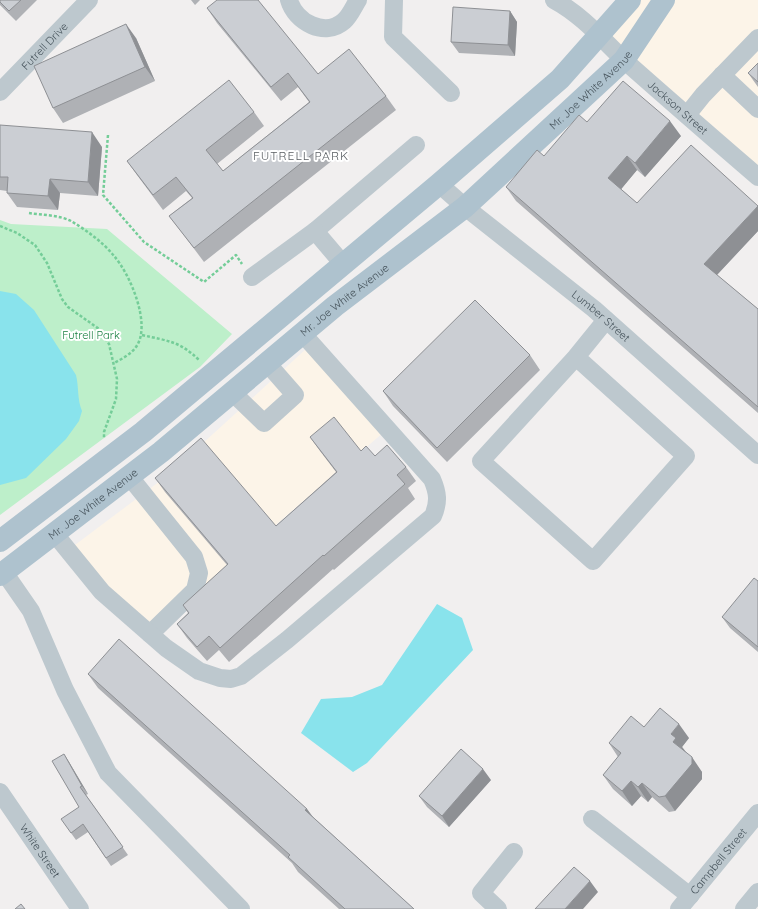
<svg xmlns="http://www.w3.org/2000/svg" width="758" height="909" viewBox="0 0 758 909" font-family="Quicksand,sans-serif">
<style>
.commercial{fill:#fcf4e8}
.green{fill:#bdefca}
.water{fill:#89e3ec}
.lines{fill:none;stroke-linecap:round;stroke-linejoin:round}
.path{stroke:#74cd98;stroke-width:2.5;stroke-dasharray:3 2;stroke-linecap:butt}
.minor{stroke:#bdc8ce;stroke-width:18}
.major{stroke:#aec2ce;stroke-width:22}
.wall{fill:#afb1b5}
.shaded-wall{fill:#8e9094}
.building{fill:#cbced3;stroke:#8e9094}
.labels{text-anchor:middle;stroke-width:4;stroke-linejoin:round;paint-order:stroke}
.street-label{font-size:11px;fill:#47545c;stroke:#fff}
.park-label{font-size:11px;fill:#167e3f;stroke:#fff}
.neighbourhood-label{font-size:12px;letter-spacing:1px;fill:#5b6064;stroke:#fff}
</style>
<rect width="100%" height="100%" fill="#f1efef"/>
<path class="commercial" d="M630,0h128v178l-158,-144z
M317,339l74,87 -239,205 -85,-80 101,-76z"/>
<path class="green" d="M0,220l11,4 96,5 125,105 -32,33 -200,148z"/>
<path class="water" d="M0,291l16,3 18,16 42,65c3,12 1,24 6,36l-3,10 -13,18 -40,39 -26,7z
M437,604l25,14 11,32 -106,113 -14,9 -52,-39 20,-34 31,-2 30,-12z"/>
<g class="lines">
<path class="path" d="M108,135l-5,60 41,47 60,40 32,-27 6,9
M29,213c13,2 30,2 42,8 15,9 32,21 43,35 16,18 38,69 22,91 -5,7 -14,12 -22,16
M0,226l17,7 18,12 12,18 15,36 6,8 31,22 10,15 8,35 -1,20 -12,33v7
M142,335c26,6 38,6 58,26"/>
<g class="minor">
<path d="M289,0c6,22 36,38 55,21 6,-5 10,-15 14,-21"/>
<path d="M394,0l-1,37 58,56"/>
<path id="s1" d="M554,0c28,15 48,39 71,61 44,39 89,78 133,116"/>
<path d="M722,75l36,34"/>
<path id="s2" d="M0,92l89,-92"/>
<path d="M687,115l16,-20 55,-57"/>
<path id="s3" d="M439,184l26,23 129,102 164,146"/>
<path d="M343,264l-28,-33 101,-86"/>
<path d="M252,277l63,-46"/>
<path d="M576,357l110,99 -93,105 -112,-100 95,-104 30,-37"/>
<path d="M232,392l32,31 31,-28 -28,-32"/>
<path d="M129,476l65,81 5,16 -4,17 -45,44"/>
<path d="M54,533l48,59 64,56 33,23 21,7 11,1 10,-3 46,-36 146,-124c6,-14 5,-23 -1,-37l-130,-146"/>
<path d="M4,572l27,39 34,79 43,83 133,136"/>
<path id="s4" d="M0,792l80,117"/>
<path d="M592,819l98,77"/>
<path d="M498,909l-17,-16 33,-41"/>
<path id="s5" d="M679,909l79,-96"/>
<path d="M744,909l14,-17"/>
</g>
<g class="major">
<path d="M0,541l143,-109 296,-248 121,-105 70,-79"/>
<path id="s6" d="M0,575l161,-123 174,-146 130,-99 159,-147 40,-60"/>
</g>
</g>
<path class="wall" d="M0,0h37l-21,21 -16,-16z
M191,0h9l-5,5z
M207,8l111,66 68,22 10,14 -192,152 -24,-32 -11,-14 23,-18 -6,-7 -23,19 -26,-35 -10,-14 127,-49 10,14 -47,38 6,7 86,-69 -11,-15 -17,14 -64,-78z
M510,11l7,11 -2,34 -56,-3 -8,-11z
M136,38l19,43 -92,42 -10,-15z
M758,63v24l-10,-14z
M587,122l94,14 -36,41 -8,-7 -16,19 16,14 121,28 -41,44 41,34v104l-242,-212 -10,-14z
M0,125l102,22 -4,49 -38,-3 -2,17 -41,-3 -10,-14v-2l-7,-1z
M530,355l10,15 -93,92 -54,-56 -10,-15z
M310,437l51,14 45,16 10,14 -8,7 7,11 -81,71 -1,-1 -104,93 -10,-12 -12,11 -20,-23 -10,-14 11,-11 -5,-8 44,-40 -62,-73 -10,-14 121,48 60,-54 -16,-21z
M758,581v71l-28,-24 -8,-11z
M88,674l219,135 6,8 101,92h-75l-41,-37 -6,-9 -194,-175z
M644,727l45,11 -7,9 20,25v7l-27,32 -6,1 -17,-15 -4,5 -7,-6 -9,10 -19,-17 -10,-14 15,-18 -9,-14z
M64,754l5,8 19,32 -2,1 42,60 -17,11 -23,-34 -12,8 -5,-7 8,-26z
M491,780l-42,47 -22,-20 -8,-11z"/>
<path class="shaded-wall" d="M510,11l7,11 -2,34 -7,-11z
M126,24l10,14 19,43 -10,-14z
M670,121l11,15 -36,41 -10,-14z
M92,132l10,15 -4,49 -10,-14z
M627,156l10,14 -19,23 -10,-15z
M50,179l10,14 -2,17 -10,-14z
M758,206v25l-44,47 -10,-14z
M679,724l10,14 -7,9 4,5 -13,-10 -2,-8z
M64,754l5,8 19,32 -6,-8z
M692,757l10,15v7l-27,32 -10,-15z
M483,769l8,11 -42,47 -7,-11z
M631,781l10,15 -9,10 -10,-15z
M642,783l10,14 -4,5 -10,-15z
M307,809l10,14 -12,-13z
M590,881l8,11 -15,17h-18z"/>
<path class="building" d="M0,0h21l-12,11 -9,-9z
M217,0h41l60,74 31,-25 37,47 -192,152 -25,-32 24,-18 -17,-21 -23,18 -26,-34 102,-81 25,32 -48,38 17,21 87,-69 -22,-29 -17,14 -64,-79z
M453,7l57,4 -2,34 -57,-3z
M126,24l19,43 -92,41 -19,-42z
M758,63v19l-10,-9z
M623,81l47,40 -35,42 -8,-7 -19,22 29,25 54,-58 67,61 -54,58 54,45v98l-252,-220 31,-37 7,6 35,-41 8,7z
M0,125l92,7 -4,50 -38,-3 -2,17 -41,-3 1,-16h-8z
M475,300l55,55 -93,93 -54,-57z
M334,417l27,34 5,-5 9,10 12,-11 19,22 -9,8 8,9 -81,72 -1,-1 -103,93 -11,-12 -12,11 -20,-23 12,-11 -6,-8 45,-41 -73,-86 46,-40 75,88 61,-54 -27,-35z
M754,578l4,3v66l-36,-30z
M119,639l188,170 -2,1 109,99h-69l-57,-52 2,-2 -202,-181z
M660,708l19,16 -8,10 5,4 -3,4 19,15v7l-27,32 -6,1 -17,-14 -4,4 -7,-6 -9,10 -19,-16 18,-22 -12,-10 22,-27 13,11z
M461,749l22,20 -41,47 -23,-20z
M64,754l18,32 -2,1 43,60 -17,11 -23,-34 -12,9 -10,-14 18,-12 -27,-46z
M574,867l16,14 -25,28h-30z
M21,904l4,5h-10z"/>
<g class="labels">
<g class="street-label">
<text dy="4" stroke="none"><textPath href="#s2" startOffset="64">Futrell Drive</textPath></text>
<text dy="4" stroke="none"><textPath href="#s6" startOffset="765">Mr. Joe White Avenue</textPath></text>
<text dy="4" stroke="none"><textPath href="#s1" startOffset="164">Jackson Street</textPath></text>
<text dy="4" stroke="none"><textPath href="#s6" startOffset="441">Mr. Joe White Avenue</textPath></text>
<text dy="4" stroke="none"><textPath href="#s3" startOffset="209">Lumber Street</textPath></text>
<text dy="4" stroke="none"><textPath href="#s6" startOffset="117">Mr. Joe White Avenue</textPath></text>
<text dy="4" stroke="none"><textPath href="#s4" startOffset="71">White Street</textPath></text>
<text dy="4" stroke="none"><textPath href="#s5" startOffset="62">Campbell Street</textPath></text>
</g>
<g class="park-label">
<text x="91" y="339">Futrell Park</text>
</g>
<g class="neighbourhood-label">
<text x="301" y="160">FUTRELL PARK</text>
</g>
</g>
</svg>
